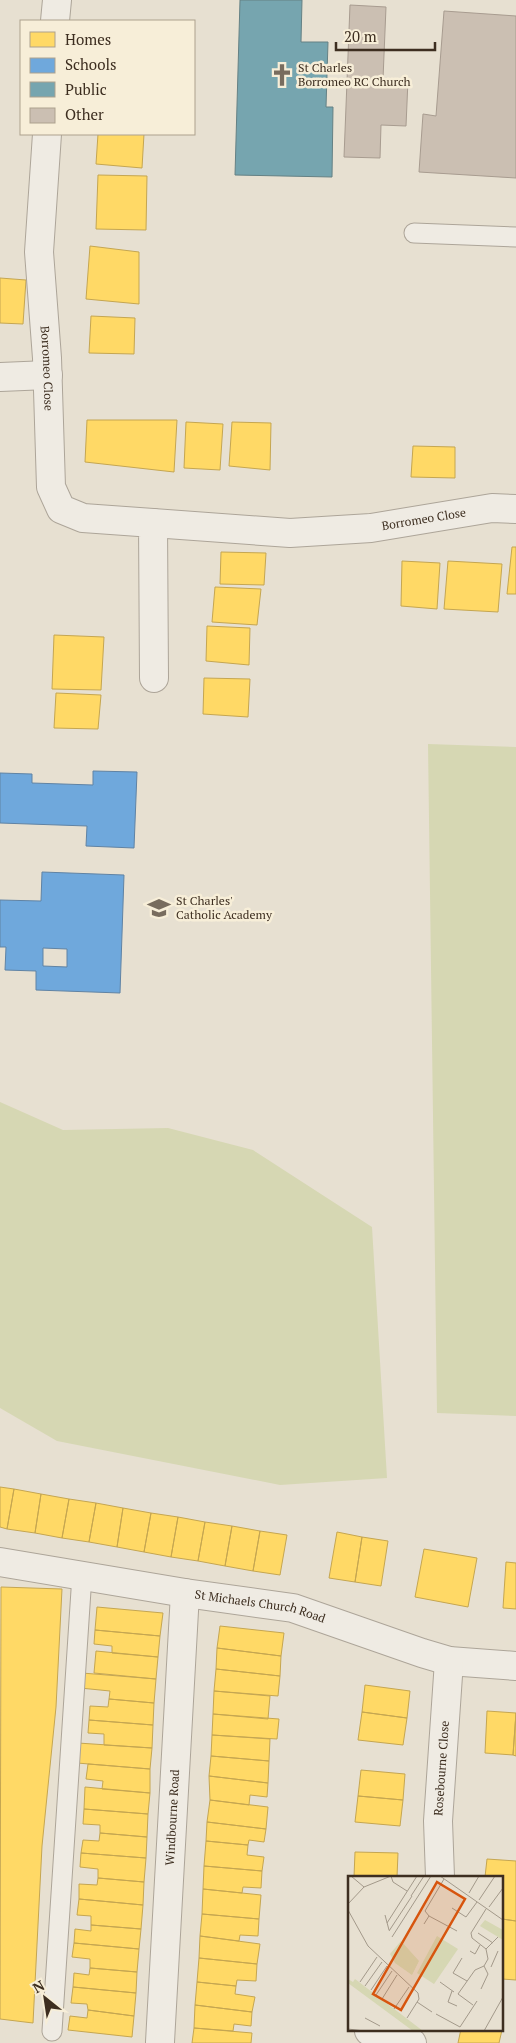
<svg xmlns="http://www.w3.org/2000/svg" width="516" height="2043" viewBox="0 0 516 2043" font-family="'PT Serif',serif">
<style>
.green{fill:#d6d7b3}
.homes{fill:#ffd966;stroke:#c5a651}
.schools{fill:#6fa8dc;stroke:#6083a4;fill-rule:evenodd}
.public{fill:#76a5af;stroke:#658184}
.building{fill:#cbbfb2;stroke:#a89c90}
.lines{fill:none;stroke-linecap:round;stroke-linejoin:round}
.service-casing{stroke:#ada599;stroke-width:21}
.minor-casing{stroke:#ada599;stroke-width:30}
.service{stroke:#efebe3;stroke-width:19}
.minor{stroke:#efebe3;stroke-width:28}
.labels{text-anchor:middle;stroke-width:5;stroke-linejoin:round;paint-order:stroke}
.poi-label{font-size:12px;fill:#3d2e20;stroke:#f7eed8;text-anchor:start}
.street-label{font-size:12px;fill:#3d2e20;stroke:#f7eed8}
.inset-road{fill:none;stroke:#a3998a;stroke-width:1}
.view{fill:#d7550e;fill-opacity:0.15;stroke:#d7550e;stroke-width:2.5}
.inset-edge{fill:none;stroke:#3d2e20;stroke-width:2.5}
</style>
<rect width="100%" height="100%" fill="#e7e0d1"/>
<path class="green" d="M428,744l88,3v669l-79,-3z
M0,1102l63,28 105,-2 85,22 119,77 15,251 -107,7 -223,-44 -57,-33z"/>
<path class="homes" d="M98,134h46l-2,34 -46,-4z
M98,175l49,1 -1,54 -50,-1z
M90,246l49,6v52l-53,-5z
M0,278l26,2 -3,44 -23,-1z
M91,316l44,2 -1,36 -45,-1z
M87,420h90l-3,52 -89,-10z
M186,422l37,2 -3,46 -36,-2z
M232,422l39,1 -1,47 -41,-4z
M413,446l42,1v31l-44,-1z
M512,547h4v47h-9z
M221,552l45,1 -2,32 -44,-1z
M402,561l38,2 -3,46 -36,-3z
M448,561l54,3 -4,48 -54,-3z
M215,587l46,2 -4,36 -45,-3z
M207,626l43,2 -1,37 -43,-4z
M54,635l50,2 -3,53 -49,-1z
M204,678l46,1 -2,38 -45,-3z
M56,693l45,2 -3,34 -44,-1z
M0,1487l14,2 -7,40 -7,-2z
M14,1489l27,5 -6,39 -28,-4z
M41,1494l28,5 -7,39 -27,-5z
M69,1499l27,4 -7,39 -27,-4z
M96,1503l27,5 -6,39 -28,-5z
M123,1508l28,5 -7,39 -27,-5z
M151,1513l27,4 -7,40 -27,-5z
M178,1517l27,5 -7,39 -27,-4z
M205,1522l27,4 -7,40 -27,-5z
M232,1526l28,5 -7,40 -28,-5z
M260,1531l27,4 -7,40 -27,-4z
M337,1532l25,5 -7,45 -26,-4z
M362,1537l26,4 -7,45 -26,-4z
M424,1549l53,9 -9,49 -53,-10z
M506,1562l10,1v46l-13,-1z
M1,1587l61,2 -6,118 -14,139 -9,177 -33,-4z
M97,1607l66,6 -3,23 -65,-6z
M220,1626l64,7 -3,23 -64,-8z
M95,1630l65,6 -2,21 -46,-4v-7l-18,-2z
M217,1648l64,8 -1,20 -64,-7z
M96,1651l62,6 -2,22 -62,-6z
M216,1669l64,7 -2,20 -64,-5z
M82,1673l74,6 -2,24 -45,-4 1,-8 -30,-3z
M365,1685l45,6 -3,27 -45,-6z
M214,1691l56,5 -2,23 -55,-5z
M109,1699l45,4 -1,22 -64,-5 1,-14 18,1z
M487,1711l29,2 -3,42 -28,-2z
M362,1712l45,6 -4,27 -45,-5z
M516,1713v43l-3,-1z
M213,1714l66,5 -2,20 -65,-4z
M89,1720l64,5 -1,23 -48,-3v-11l-16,-1z
M212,1735l58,4 -1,22 -58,-5z
M78,1743l74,5 -2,21 -73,-6z
M211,1756l58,5 -1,22 -59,-7z
M88,1764l62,5v24l-48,-4 1,-8 -17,-2z
M361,1770l44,4 -2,26 -45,-4z
M209,1776l59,7 -1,14 -17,-2 -1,10 -39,-5z
M85,1787l65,6 -2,21 -64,-5z
M358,1796l45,4 -3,26 -45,-4z
M210,1800l58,7 -2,22 -59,-7z
M84,1809l64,5 -1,23 -47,-4v-8l-17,-1z
M207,1822l59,7 -2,13 -15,-2 -1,5 -42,-4z
M100,1833l47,4 -1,21 -65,-5 2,-13 16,1z
M206,1841l42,4 -1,10 17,2 -2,14 -58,-5z
M355,1852l43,1 -1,24h-43z
M81,1853l65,5 -2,24 -46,-4v-9l-18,-2z
M487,1859l29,2v60l-14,-2v-42h-17z
M204,1866l58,5 -1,17 -18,-1 -1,6 -39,-4z
M98,1878l46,4 -1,23 -64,-6v-15l18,1z
M203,1889l58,6 -2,24 -57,-5z
M79,1899l64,6 -2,24 -50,-4v-9l-14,-1z
M202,1914l57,5 -1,17 -18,-1 -1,6 -39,-5z
M502,1919l14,2v59l-14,-1z
M91,1925l50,4 -2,20 -65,-6 1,-14 16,2z
M200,1936l60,8 -3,20 -58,-6z
M74,1943l65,6 -2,23 -47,-4v-9l-18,-2z
M199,1958l58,6 -1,17 -19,-1 -1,6 -39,-4z
M90,1968l47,4 -1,21 -63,-6 1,-14 15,2z
M197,1982l39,4 -1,8 20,3 -3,15 -57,-7z
M73,1987l63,6 -2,23 -46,-6 -1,-6 -16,-1z
M195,2005l57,7 -1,14 -17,-2 -1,7 -39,-3z
M88,2010l46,6 -2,21 -64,-7 2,-14 17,2z
M194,2028l58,5 -1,10h-59z
M461,2029h37l4,1 -3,13h-41z"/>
<path class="schools" d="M93,771l44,1 -3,76 -48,-2 1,-20 -87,-3v-50l32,1v9l61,2z
M42,872l82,3 -4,118 -84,-3v-19l-31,-1 1,-23h-6v-47l41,1zM43,948l24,1v18l-24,-1z"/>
<path class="public" d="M240,0h62l-1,42h27l-2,65h7l-1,70 -97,-2z"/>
<path class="building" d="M350,5l36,2 -3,72 25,1 -2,46 -25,-1 -1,33 -36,-1z
M444,11l72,5v162l-97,-6 4,-58 13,2z"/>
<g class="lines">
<defs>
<path id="service" d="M414,233l102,4
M52,2031l30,-456"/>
<g id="minor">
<path d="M55,21l2,-21"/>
<path id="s1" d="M47,134l-8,118 8,106 4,129 10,22 22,9 70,5 1,155"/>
<path d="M0,377l48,-2"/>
<path id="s2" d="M153,523l137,10 81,-5 121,-20 24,1"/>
<path id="s3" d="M0,1562l185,31 108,15 129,45 27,8 67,5"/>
<path id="s4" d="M440,1877l-2,-56 11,-160"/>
<path d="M369,2031l43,12"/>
<path id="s5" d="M160,2042l25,-449"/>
</g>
</defs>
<use href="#service" class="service-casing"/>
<use href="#minor" class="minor-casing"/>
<use href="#service" class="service"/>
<use href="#minor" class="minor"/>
</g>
<defs>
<symbol id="church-bare" viewBox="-9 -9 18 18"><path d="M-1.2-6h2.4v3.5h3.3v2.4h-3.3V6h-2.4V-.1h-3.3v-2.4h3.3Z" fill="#786c5e" stroke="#f7eed8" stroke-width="2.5" paint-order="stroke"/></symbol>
<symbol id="school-bare" viewBox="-9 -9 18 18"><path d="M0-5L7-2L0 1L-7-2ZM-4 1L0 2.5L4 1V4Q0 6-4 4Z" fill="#786c5e" stroke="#f7eed8" stroke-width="2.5" paint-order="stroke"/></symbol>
</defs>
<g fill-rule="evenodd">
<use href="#church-bare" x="266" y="59" width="32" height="32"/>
<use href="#school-bare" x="143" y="892" width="32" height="32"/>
</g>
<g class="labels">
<g class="poi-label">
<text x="298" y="72">St Charles<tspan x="298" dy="14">Borromeo RC Church</tspan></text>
<text x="176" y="905">St Charles'<tspan x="176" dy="14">Catholic Academy</tspan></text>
</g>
<g class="street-label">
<text dy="4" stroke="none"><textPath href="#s1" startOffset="235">Borromeo Close</textPath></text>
<text dy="4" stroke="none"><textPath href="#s2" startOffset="272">Borromeo Close</textPath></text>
<text dy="4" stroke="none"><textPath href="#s3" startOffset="264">St Michaels Church Road</textPath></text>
<text dy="4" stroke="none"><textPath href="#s4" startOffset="109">Rosebourne Close</textPath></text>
<text dy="4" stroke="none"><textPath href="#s5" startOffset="225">Windbourne Road</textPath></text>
</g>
</g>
<g transform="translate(348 1876)">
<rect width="155" height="155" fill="#e7e0d1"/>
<path d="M137,44l18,10v10l-23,-14zM89,60l21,13 -24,35 -17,-11zM53,65l18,20 -7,14 -17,-12 -5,-9zM0,103l5,3 2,-3 68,52h-10l-65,-48z" fill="#d6d7b3"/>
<path class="inset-road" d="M3,0l13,11M92,0l63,44M121,17l10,-17M63,20l13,-20M131,24l16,-24M0,28l16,-17 27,-11 2,6 14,9M141,31l14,-19M104,32l14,9 11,-15M0,34l20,36 50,47 1,6 -12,19M37,39l4,15M81,40l28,15M39,47l30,-47M76,48l5,-8 -4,-5 19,-32M41,55l23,-35M130,57l15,10M44,61l39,-61M138,73l12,-12M122,75l5,3 5,-9M114,82l-9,15 14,8M143,91l7,-16M12,106l17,-25M92,106l14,10M17,110l17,-24M133,113l7,-15 -4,-8M23,114l16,-24M104,115l-4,11 9,4M28,119l16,-24M34,123l15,-24M69,126l15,10M125,129l-15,-11 17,-24 9,-4 4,-7 -2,-10 -14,-11 -1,-5 15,-24M46,133l15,-22M88,138l24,13 17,-26M17,142l15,8M0,153l16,2M136,155l19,-34"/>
<path class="view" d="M89,6l28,17 -64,111 -28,-16z"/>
<rect width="155" height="155" class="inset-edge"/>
</g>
<rect x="20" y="20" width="175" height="115" fill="#f7eed8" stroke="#ada18e"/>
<rect x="30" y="32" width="25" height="15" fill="#ffd966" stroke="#ada18e"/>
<text x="65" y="45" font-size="15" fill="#3d2e20">Homes</text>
<rect x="30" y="58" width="25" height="15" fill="#6fa8dc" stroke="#ada18e"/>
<text x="65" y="70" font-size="15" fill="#3d2e20">Schools</text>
<rect x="30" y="82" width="25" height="15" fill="#76a5af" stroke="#ada18e"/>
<text x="65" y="95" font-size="15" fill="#3d2e20">Public</text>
<rect x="30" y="108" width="25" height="15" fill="#cbbfb2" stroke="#ada18e"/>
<text x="65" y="120" font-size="15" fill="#3d2e20">Other</text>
<g transform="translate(45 1998) rotate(330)" stroke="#f7eed8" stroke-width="4" paint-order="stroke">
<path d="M0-4L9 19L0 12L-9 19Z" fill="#3d2e20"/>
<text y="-8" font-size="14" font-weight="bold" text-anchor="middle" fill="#3d2e20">N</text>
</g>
<path d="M336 42v8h99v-8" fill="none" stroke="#3d2e20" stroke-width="2.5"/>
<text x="344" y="42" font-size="15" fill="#3d2e20" stroke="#f7eed8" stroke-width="4" paint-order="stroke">20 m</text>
</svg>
